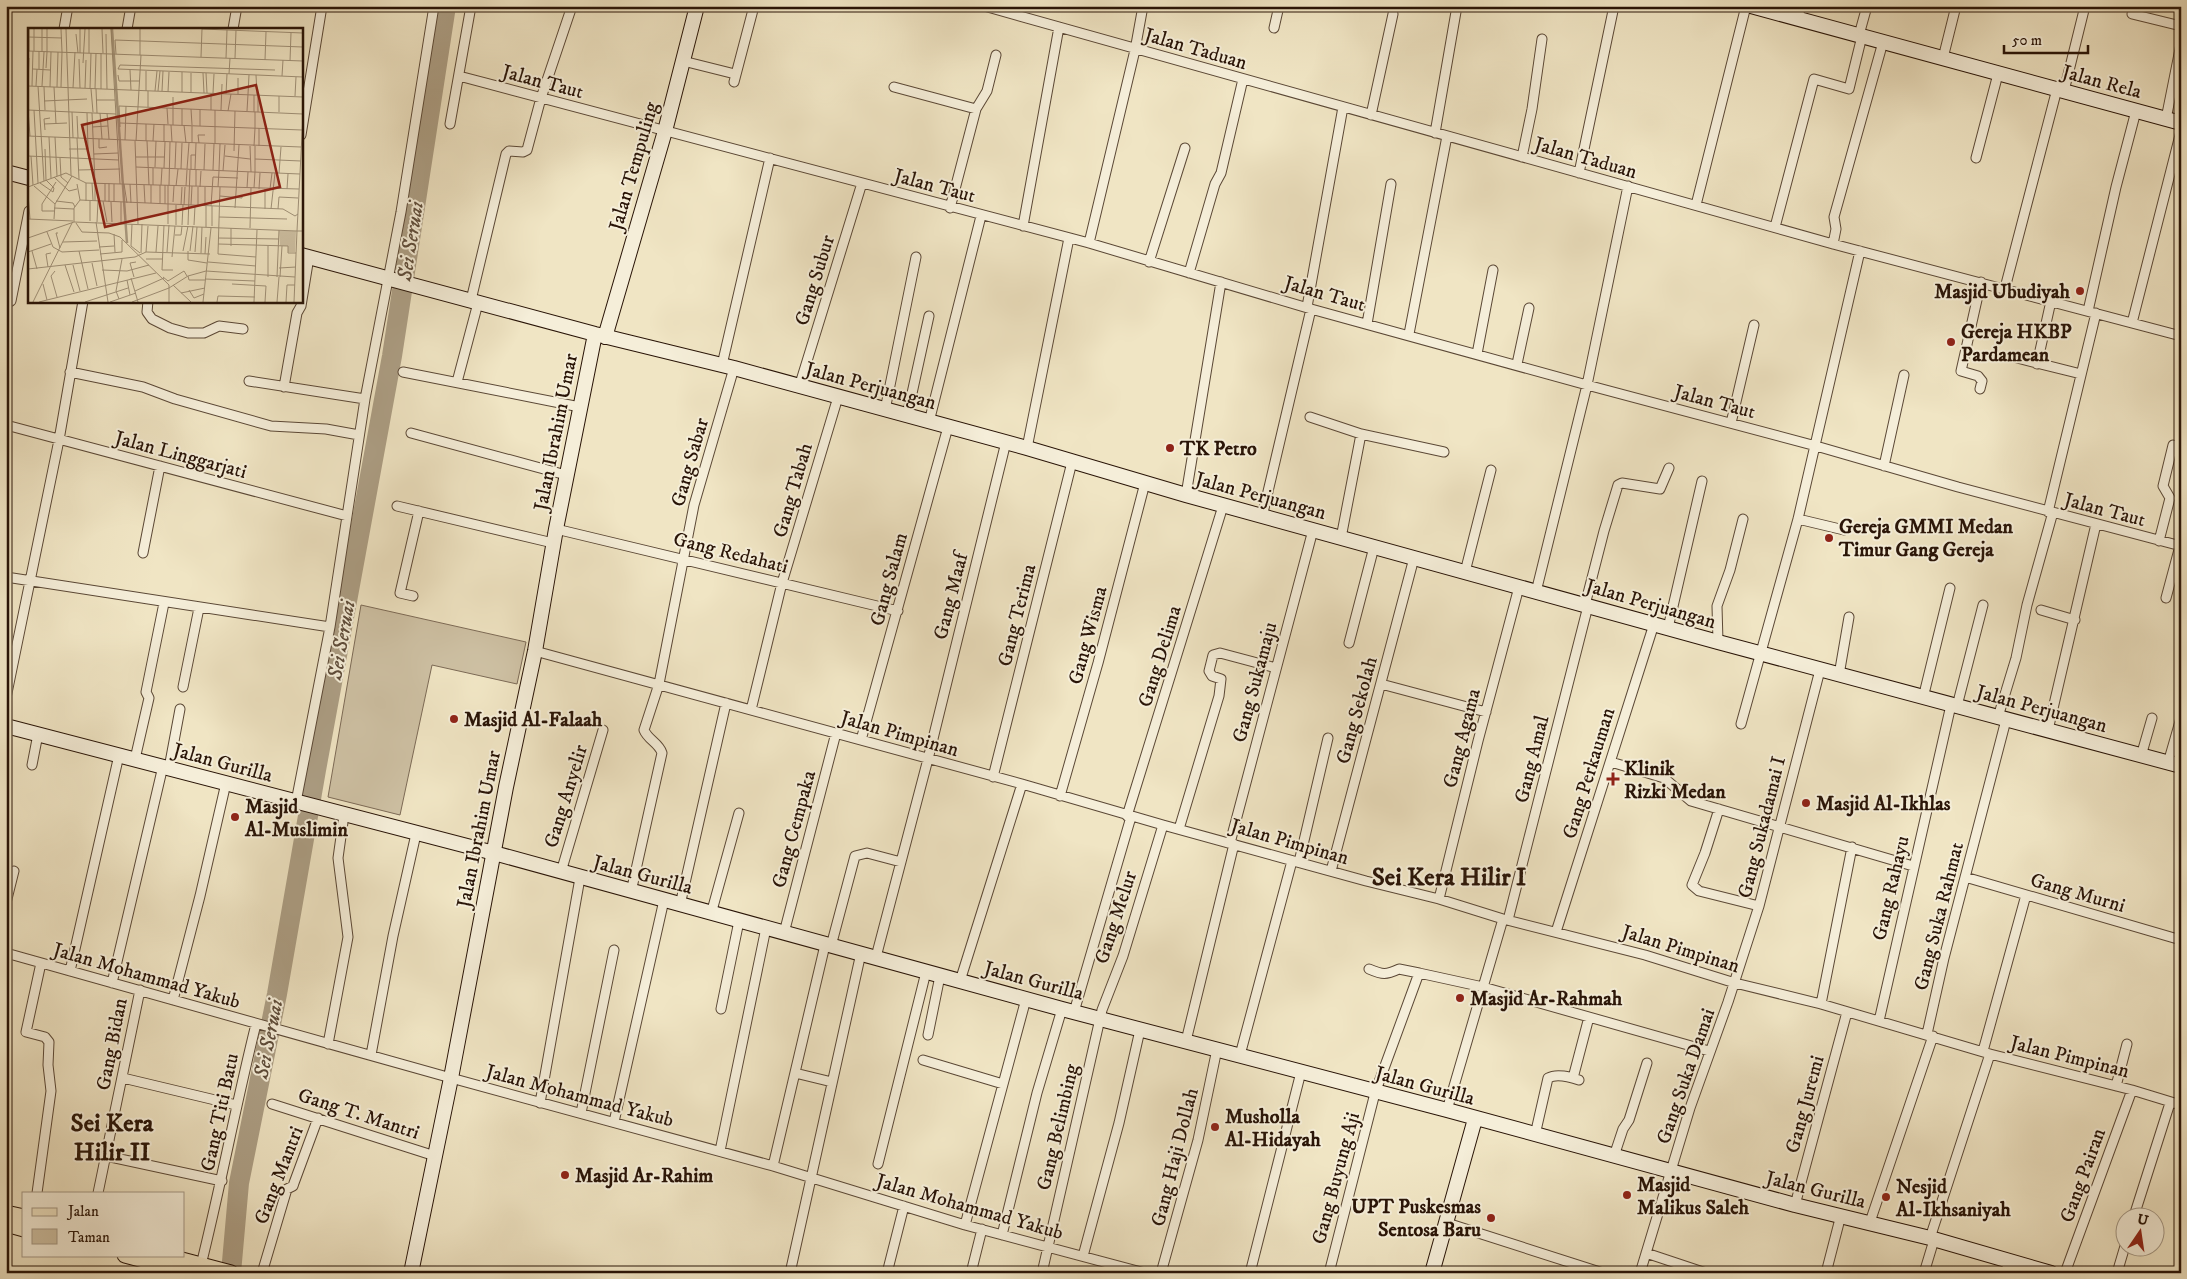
<svg xmlns="http://www.w3.org/2000/svg" width="2187" height="1279" viewBox="0 0 2187 1279" font-family="'IM FELL DW Pica',serif">
<style>
.green{fill:#cec1a4;stroke:#7c6a56}
.lines{fill:none;stroke-linecap:round;stroke-linejoin:round}
.river{stroke:#ac9e84;stroke-width:20}
.street-casing{stroke:#5b4836;stroke-width:11}
.secondary-casing{stroke:#291407;stroke-width:16}
.primary-casing{stroke:#291407;stroke-width:17}
.street{stroke:#f5eed9;stroke-width:9}
.secondary{stroke:#f5eed9;stroke-width:14}
.primary{stroke:#f0e5c4;stroke-width:15}
.poi-dot{fill:#8f2418;stroke:#f5eed9;stroke-width:2}
.labels{text-anchor:middle;stroke-width:4;stroke-linejoin:round;paint-order:stroke}
.street-label{font-size:20px;fill:#291407;stroke:#f5eed9}
.poi-label{font-size:20px;font-weight:bold;fill:#291407;stroke:#f5eed9;text-anchor:start}
.water-label{font-size:21px;font-style:italic;fill:#5d4b39;stroke:#f5eed9}
.district-label{font-size:25px;font-weight:bold;fill:#291407;stroke:#f5eed9}
.inset-river{fill:none;stroke:#ac9e84;stroke-width:2.5}
.inset-road{fill:none;stroke:#a09178;stroke-width:1}
.view{fill:#8f2418;fill-opacity:0.15;stroke:#8f2418;stroke-width:2.5}
.inset-edge{fill:none;stroke:#291407;stroke-width:2.5}
</style>
<rect width="100%" height="100%" fill="#f0e5c4"/>
<filter id="stains"><feTurbulence type="fractalNoise" baseFrequency=".004" numOctaves="4"/><feColorMatrix values="0 0 0 0 .2 0 0 0 0 .09 0 0 0 0 .02 0 0 0 .5 -.17"/></filter>
<radialGradient id="worn" r=".72"><stop offset=".6" stop-color="#630" stop-opacity="0"/><stop offset="1" stop-color="#630" stop-opacity=".3"/></radialGradient>
<path class="green" d="M361,605l165,37 -9,42 -85,-19 -32,150 -72,-18z"/>
<g class="lines">
<path class="river" d="M231,1273l8,-90 38,-189 39,-224 76,-414 54,-350"/>
<defs>
<path id="street" d="M984,6l849,238 348,92
M2132,14l49,12
M1797,19l4,-13
M1274,28l5,-22
M64,29l4,-23
M127,29l4,-23
M233,29l4,-23
M1859,35l8,-29
M1943,58l13,-52
M683,61l48,12
M459,76l630,167 222,66 276,76 229,61 142,41 223,59
M734,82l20,-76
M894,87l82,22
M2064,91l21,-85
M1371,115l22,-101
M2166,119l15,-75
M450,124l21,-118
M1435,133l22,-127
M301,135l21,-129
M1522,157l10,-48 10,-70
M1976,158l22,-84
M1579,173l35,-167
M1696,205l50,-199
M950,208l26,-99 11,-18 9,-36
M1023,226l36,-199
M1775,227l39,-148 35,10 13,-53
M1089,243l46,-193 8,-44
M1833,244l3,-15 -2,-12 49,-175
M1149,262l36,-114
M1189,273l26,-89 6,-11 22,-94
M2005,288l52,-199
M471,300l35,-146 3,-3 14,1 4,-2 14,-52 31,-92
M148,301l-1,11 5,7 18,9 18,5h16l15,-7 24,3
M6,304l5,-3 18,-90
M1307,307l36,-200
M2088,311l28,-124 20,-76
M2132,323l49,-192
M1367,324l24,-140
M1409,334l38,-198
M1477,354l16,-84
M2017,358l64,16
M1517,364l12,-56
M2037,364l14,-63
M722,365l48,-207
M70,372l73,15 32,12 96,27 55,3 33,6
M403,372l177,35
M249,381l116,18
M457,382l21,-79
M284,387l13,-74 4,-7 8,-49
M799,387l63,-204
M1980,389l2,-8 -4,-5 -17,-5 20,-89
M885,410l31,-153
M907,416l22,-100
M1310,417l51,17
M929,422l52,-206
M1731,423l23,-98
M6,425l341,91
M411,433l155,42
M1027,448l42,-210
M1884,466l20,-91
M1186,495l35,-213
M397,506l156,37
M2048,512l48,-199
M1262,517l49,-208
M1798,519l46,11
M556,529l342,82
M1341,538l20,-104 83,18
M2159,541l11,-43 -7,-12 10,-41
M143,553l17,-87
M1465,572l26,-102
M6,577l324,50
M1536,592l51,-207 41,-199
M413,596l-13,-3 19,-82
M2166,598l14,-52
M1585,605l19,-74 14,-46 4,-2 38,6 9,-21
M2041,610l34,10
M1668,628l34,-147
M1718,642l-1,-36 13,-36 13,-51
M1349,643l25,-96
M535,651l487,133 141,41 203,56 73,18 64,20 142,36 90,28 86,21 169,50 142,36 49,15
M1839,675l10,-58
M1381,684l105,28
M183,687l16,-79
M6,698l53,-258 24,-139
M1923,698l27,-110
M1957,706l26,-101
M751,710l31,-127 56,-186
M1998,717l18,-59 11,-53 26,-93
M1741,724l57,-205 62,-268
M2048,730l48,-206
M861,740l87,-313
M2141,756l11,-38
M135,759l14,-61 -3,-6 18,-89
M1611,762l53,16 27,23 222,65
M2168,763l13,-45
M32,765l6,-31
M169,768l11,-59
M993,777l79,-315
M1060,796l38,-133 47,-180
M296,802l34,-175 35,-228 36,-187 33,-206
M1719,809l-14,44 -13,32 7,6 60,15
M1127,816l96,-310
M1179,829l40,-133 2,-17 -9,-3 -3,-5 4,-16 7,-2 56,15
M1230,843l83,-313
M1299,862l29,-124
M1331,871l83,-313
M561,872l42,-142
M1965,877l216,63
M631,892l31,-139c-3,-10 -14,-13 -18,-23l15,-46 35,-179 40,-137
M1439,899l39,-158 41,-154
M6,903l8,-32
M680,905l46,-202
M711,914l28,-101
M1508,920l80,-314
M1556,932l98,-308
M784,933l52,-200
M831,946l24,-90 12,-3 34,9
M6,953l445,125 322,88 192,59 180,48
M876,957l52,-198 78,-317
M1369,969c14,6 17,6 30,0l20,4
M70,971l49,-216
M960,981l62,-197
M112,983l51,-217
M173,1000l27,-104 26,-113
M1821,1004l31,-157
M721,1009l18,-88
M1074,1012l57,-195
M1879,1021l72,-316
M1927,1034l17,-76 62,-238
M928,1035l12,-59
M1186,1041l48,-197
M328,1044l20,-107 -10,-79 6,-43
M1983,1051l43,-156
M371,1055l22,-119 23,-102
M1240,1055l52,-194
M923,1060l80,24
M795,1073l37,9
M123,1078l113,27
M1573,1078l16,-61
M2116,1086l11,-42
M540,1103l40,-225
M272,1104l163,52
M1447,1110l56,-191
M581,1113l33,-163
M614,1122l50,-222
M1535,1135l13,-57c9,-5 22,-1 31,2
M720,1151l46,-223
M106,1156l116,25
M1614,1156l9,-27 6,-9 18,-57
M878,1164l48,-192
M773,1166l52,-221
M37,1193l14,-102 -3,-26 1,-23 -4,-5 -19,-5 15,-69
M98,1193l42,-203
M1795,1205l52,-193
M2134,1216l36,-113
M1870,1222l63,-186
M1447,1223l156,50
M965,1225l61,-226
M1002,1235l35,-142 25,-84
M1930,1238l60,-184
M1646,1253l60,20
M1083,1256l36,-133 21,-93
M201,1265c20,-80 35,-161 55,-241
M262,1273l25,-84 6,-3 1,-3 24,-65
M790,1273l71,-320
M887,1273l17,-67
M971,1273l11,-44
M1042,1273l60,-263 21,-54 40,-131
M1161,1273l37,-133 19,-91
M1250,1273l51,-201
M1329,1273l46,-180 44,-120 64,14 226,64
M1640,1273l50,-165 38,-106 31,-96 61,-236
M1826,1273l15,-58
M1924,1273l10,-33
M2006,1273l3,-13
M2065,1273l67,-183
M2117,1273l8,-27"/>
<path id="secondary" d="M1751,6l430,117
M6,172l23,6
M301,255l294,79 139,34 293,80 159,47 532,147 463,124
M605,337l60,-206 32,-125
M6,726l488,127 568,156 385,101 348,95 135,33 121,35
M411,1273l40,-195 55,-291 29,-136 21,-122 39,-195
M1432,1273l43,-154"/>
<path id="primary" d="M6,1213l18,4
M6,1224l18,5
M125,1255l52,14
M163,1255l68,18"/>
</defs>
<use href="#street" class="street-casing"/>
<use href="#secondary" class="secondary-casing"/>
<use href="#primary" class="primary-casing"/>
<use href="#street" class="street"/>
<use href="#secondary" class="secondary"/>
<use href="#primary" class="primary"/>
</g>
<g class="poi-dot">
<circle cx="2080" cy="291" r="5"/>
<circle cx="1951" cy="342" r="5"/>
<circle cx="1170" cy="448" r="5"/>
<circle cx="1829" cy="538" r="5"/>
<circle cx="454" cy="719" r="5"/>
<path d="M1610.5 771.5h5v5h5v5h-5v5h-5v-5h-5v-5h5z"/>
<circle cx="1806" cy="803" r="5"/>
<circle cx="235" cy="817" r="5"/>
<circle cx="1460" cy="998" r="5"/>
<circle cx="1215" cy="1127" r="5"/>
<circle cx="565" cy="1175" r="5"/>
<circle cx="1627" cy="1195" r="5"/>
<circle cx="1886" cy="1197" r="5"/>
<circle cx="1491" cy="1218" r="5"/>
</g>
<g class="labels">
<g class="street-label">
<text transform="translate(1196 48) rotate(16)" y="7">Jalan Taduan</text>
<text transform="translate(543 81) rotate(15)" y="7">Jalan Taut</text>
<text transform="translate(2102 81) rotate(15)" y="7">Jalan Rela</text>
<text transform="translate(1586 157) rotate(16)" y="7">Jalan Taduan</text>
<text transform="translate(633 166) rotate(-74)" y="7">Jalan Tempuling</text>
<text transform="translate(935 185) rotate(15)" y="7">Jalan Taut</text>
<text transform="translate(814 280) rotate(-73)" y="7">Gang Subur</text>
<text transform="translate(1325 293) rotate(16)" y="7">Jalan Taut</text>
<text transform="translate(871 385) rotate(15)" y="7">Jalan Perjuangan</text>
<text transform="translate(1715 401) rotate(15)" y="7">Jalan Taut</text>
<text transform="translate(555 432) rotate(-79)" y="7">Jalan Ibrahim Umar</text>
<text transform="translate(181 454) rotate(15)" y="7">Jalan Linggarjati</text>
<text transform="translate(689 462) rotate(-74)" y="7">Gang Sabar</text>
<text transform="translate(792 490) rotate(-74)" y="7">Gang Tabah</text>
<text transform="translate(1261 495) rotate(15)" y="7">Jalan Perjuangan</text>
<text transform="translate(2105 509) rotate(15)" y="7">Jalan Taut</text>
<text transform="translate(731 552) rotate(14)" y="7">Gang Redahati</text>
<text transform="translate(888 579) rotate(-75)" y="7">Gang Salam</text>
<text transform="translate(950 596) rotate(-76)" y="7">Gang Maaf</text>
<text transform="translate(1651 603) rotate(16)" y="7">Jalan Perjuangan</text>
<text transform="translate(1016 615) rotate(-76)" y="7">Gang Terima</text>
<text transform="translate(1087 635) rotate(-75)" y="7">Gang Wisma</text>
<text transform="translate(1159 656) rotate(-73)" y="7">Gang Delima</text>
<text transform="translate(1254 682) rotate(-75)" y="7">Gang Sukamaju</text>
<text transform="translate(2042 708) rotate(15)" y="7">Jalan Perjuangan</text>
<text transform="translate(1356 710) rotate(-75)" y="7">Gang Sekolah</text>
<text transform="translate(900 733) rotate(16)" y="7">Jalan Pimpinan</text>
<text transform="translate(1461 738) rotate(-76)" y="7">Gang Agama</text>
<text transform="translate(1531 759) rotate(-76)" y="7">Gang Amal</text>
<text transform="translate(223 762) rotate(15)" y="7">Jalan Gurilla</text>
<text transform="translate(1588 773) rotate(-73)" y="7">Gang Perkauman</text>
<text transform="translate(565 796) rotate(-73)" y="7">Gang Anyelir</text>
<text transform="translate(1761 827) rotate(-76)" y="7">Gang Sukadamai I</text>
<text transform="translate(478 829) rotate(-79)" y="7">Jalan Ibrahim Umar</text>
<text transform="translate(793 829) rotate(-75)" y="7">Gang Cempaka</text>
<text transform="translate(1290 841) rotate(16)" y="7">Jalan Pimpinan</text>
<text transform="translate(643 874) rotate(15)" y="7">Jalan Gurilla</text>
<text transform="translate(1890 888) rotate(-77)" y="7">Gang Rahayu</text>
<text transform="translate(2078 892) rotate(16)" y="7">Gang Murni</text>
<text transform="translate(1938 916) rotate(-76)" y="7">Gang Suka Rahmat</text>
<text transform="translate(1115 917) rotate(-72)" y="7">Gang Melur</text>
<text transform="translate(1681 948) rotate(17)" y="7">Jalan Pimpinan</text>
<text transform="translate(147 975) rotate(16)" y="7">Jalan Mohammad Yakub</text>
<text transform="translate(1034 980) rotate(15)" y="7">Jalan Gurilla</text>
<text transform="translate(111 1044) rotate(-79)" y="7">Gang Bidan</text>
<text transform="translate(2070 1056) rotate(14)" y="7">Jalan Pimpinan</text>
<text transform="translate(1685 1076) rotate(-71)" y="7">Gang Suka Damai</text>
<text transform="translate(1425 1085) rotate(15)" y="7">Jalan Gurilla</text>
<text transform="translate(580 1095) rotate(15)" y="7">Jalan Mohammad Yakub</text>
<text transform="translate(1804 1104) rotate(-75)" y="7">Gang Juremi</text>
<text transform="translate(219 1112) rotate(-78)" y="7">Gang Titi Batu</text>
<text transform="translate(359 1113) rotate(18)" y="7">Gang T. Mantri</text>
<text transform="translate(1057 1127) rotate(-77)" y="7">Gang Belimbing</text>
<text transform="translate(1174 1157) rotate(-76)" y="7">Gang Haji Dollah</text>
<text transform="translate(278 1175) rotate(-69)" y="7">Gang Mantri</text>
<text transform="translate(2082 1175) rotate(-70)" y="7">Gang Pairan</text>
<text transform="translate(1335 1178) rotate(-75)" y="7">Gang Buyung Aji</text>
<text transform="translate(1816 1189) rotate(14)" y="7">Jalan Gurilla</text>
<text transform="translate(970 1206) rotate(16)" y="7">Jalan Mohammad Yakub</text>
</g>
<g class="poi-label">
<text x="2070" y="298" text-anchor="end">Masjid Ubudiyah</text>
<text x="1961" y="338">Gereja HKBP<tspan x="1961" dy="23">Pardamean</tspan></text>
<text x="1180" y="455">TK Petro</text>
<text x="1839" y="533">Gereja GMMI Medan<tspan x="1839" dy="23">Timur Gang Gereja</tspan></text>
<text x="464" y="726">Masjid Al-Falaah</text>
<text x="1624" y="775">Klinik<tspan x="1624" dy="23">Rizki Medan</tspan></text>
<text x="1816" y="810">Masjid Al-Ikhlas</text>
<text x="245" y="813">Masjid<tspan x="245" dy="23">Al-Muslimin</tspan></text>
<text x="1470" y="1005">Masjid Ar-Rahmah</text>
<text x="1225" y="1123">Musholla<tspan x="1225" dy="23">Al-Hidayah</tspan></text>
<text x="575" y="1182">Masjid Ar-Rahim</text>
<text x="1637" y="1191">Masjid<tspan x="1637" dy="23">Malikus Saleh</tspan></text>
<text x="1896" y="1193">Nesjid<tspan x="1896" dy="23">Al-Ikhsaniyah</tspan></text>
<text x="1481" y="1213" text-anchor="end">UPT Puskesmas<tspan x="1481" dy="23">Sentosa Baru</tspan></text>
</g>
<g class="water-label">
<text transform="translate(410 241) rotate(-81)" y="7">Sei Seruai</text>
<text transform="translate(341 640) rotate(-80)" y="7">Sei Seruai</text>
<text transform="translate(268 1039) rotate(-79)" y="7">Sei Seruai</text>
</g>
<g class="district-label">
<text x="1449" y="885">Sei Kera Hilir I</text>
<text x="112" y="1131">Sei Kera<tspan x="112" dy="29">Hilir II</tspan></text>
</g>
</g>
<g transform="translate(28 28)">
<rect width="275" height="275" fill="#f0e5c4"/>
<path d="M251,203h17l-1,21h-7v-6h-8z" fill="#cec1a4"/>
<path class="inset-river" d="M84,1l15,214"/>
<path class="inset-road" d="M14,1v22M19,1v23M33,1l1,23M38,1l5,146M52,1v24M74,1l1,24M83,1l9,155M174,1l101,4M48,6l2,19M78,6l1,55M0,9l34,1M0,23l275,10M1,23v-22M6,23v-22M61,25v-24M88,26l-1,-14 188,7M112,27v-26M173,29l1,-28M198,30l1,-28M207,30l1,-28M51,31l1,29M237,32l1,-28M262,33l1,-28M55,35l2,-34M18,40l1,-16M5,41l17,1M11,41v-18M90,41l185,8M90,41l2,-4 155,5M102,42l1,20M154,44v20M163,45v19M175,45l1,20M178,45l1,20M201,46l1,-16M90,47l1,6h21M228,47l1,20M254,48l1,-16M0,58l275,11M0,58l1,-28M4,58l1,-35M8,58l1,-17M10,58l6,95M14,58l2,-34M16,59l1,23M22,59l1,-35M26,59l2,37M29,59l1,-35M33,59l1,-35M45,60l2,-36M57,60l1,-28M62,61l1,-36M63,61l2,23M67,61l1,-36M68,61l1,24M73,61v-36M118,63v-20M127,63l2,-20M130,63l2,-20M134,63l1,-20M140,64l1,-20M183,65v17M185,65l1,-19M198,66l1,-20M210,66v-16M220,66l1,-19M251,68v16M267,68l1,-19M145,69v28M68,72h19M16,73l43,-2M120,79v-16M139,80l1,16M163,81l1,16M0,82l88,4M0,82l2,26M6,82l4,73M172,82v16M187,82v34M193,82l1,-26M200,83l3,-17M219,83l1,-17M44,84l1,26M226,84v-17M230,84v-17M64,85l3,70M72,85l2,26M79,85l2,26M275,87l-6,116h6M49,88l1,22M92,95l182,7M16,96l23,-1M143,97l1,17M154,97v-16M156,97l2,18M64,99l16,-1M92,99l-1,-21 184,8M227,100v-16M17,102l-1,-11 6,-1M0,108l273,11M21,109l2,41M27,109l2,39M49,110l2,41M71,111v9l8,-1M97,112l1,-34M107,113l3,83M108,113l5,-86M118,113v-17M119,113l2,44M125,113l1,-17M136,114v-18M164,115v-17M171,115l-1,-8h7M222,118l1,26M226,118l1,-18M231,118v-18M17,121l1,31M41,121h19l-1,-36M206,123l1,-40M66,126l24,-1M0,128l91,4M3,128l2,29M197,128l25,3M108,129h29M32,130l1,19 7,6M227,131l46,2M108,139l164,7M127,139l1,-26M125,140v17M136,140l1,-26M147,140l1,-26M153,141l1,-26M159,141l2,-26M167,141l1,-26M50,142l42,-1M163,142v-15h5M176,142l1,-26M185,142l1,-26M191,142l1,-26M195,143l2,-26M227,144v-26M251,145l2,-26M26,149l15,14 8,-2M12,155l13,9 1,-4 -8,-8M58,155v18M64,155l1,17M77,155v18M96,156l3,19M102,156l1,19M116,157l1,18M123,157v18M132,157v19M133,157l1,-17M140,157v39M141,157l1,-43M6,158l21,18M148,158l2,-17M158,158l1,-16M168,158v-16M0,159l38,-14 20,10 213,6M172,159l1,-16M190,159l1,-16M192,159l-2,67 38,3M219,160l1,-16M226,160l1,-16M231,161l1,-16M242,161l2,-16M259,161l1,-15M0,166l2,25M192,168l22,2v-3M52,172l203,9 12,7 3,-2M28,173l17,2 2,4M62,173v20M67,173v-18M75,173l4,21M81,174v-19M83,174l1,20M86,174v-18M93,174v21M145,174l1,-16M137,176v-19M153,177l1,-18M156,177l1,-18M163,177l1,-19M170,178v-19M177,178v-19M183,178l2,-29 25,1M184,178v20M26,180l20,1M207,180l4,-63M237,181v-20M243,181l4,-36M250,181l1,-12 19,1M26,183h-12v-7l14,-22M191,189l68,2M0,191l45,2M26,191l1,-15 17,-28M46,194v-14l6,-8 -3,-16M68,194l12,80M69,194l1,-21M48,195l6,9 27,1 11,4 49,48v17M104,196l-1,22 9,7M136,197l-2,45h11M148,197v-20M154,197l1,-20M160,197l2,-55M166,197l1,-19M178,199v-21M222,200l1,-40M19,204l6,15 9,5 37,-2M30,205h-2l4,15M86,206l1,18M147,207h6l1,-9M0,210l46,-16 223,9 -3,71M190,210l61,1M35,214l34,-1M190,216l70,2v7h8M203,218v-18M71,219l15,-1M4,223l5,18M51,223l9,38M155,223l5,-25M160,223v9l19,3M162,223l3,-25M0,224l23,-8M118,224l2,-26M128,224l2,-26M139,224l2,-27M167,224l2,-25M113,225l1,-29M173,225l1,-26M72,226l22,-2v-12M177,226l1,-17M144,229l3,-31M118,231h17M180,234l48,4M64,235l5,23M37,237l9,27M45,237l7,26M20,239l-2,-13 5,-1M251,240l17,-1M0,241l107,-12 11,-5 64,2M74,242l25,1 22,-6M27,243l-4,5 6,21M160,248l1,4h16M106,249l-4,-14 6,-1M135,249l5,4 16,-10 3,5M240,249v-31M249,249l2,-47M252,249l2,-31M103,250l7,24M177,251l50,2M99,252l3,15M15,256l4,16M204,256l34,2 -1,16M145,257l18,17M161,262l5,8 10,-4M107,263l29,-13M153,265l24,-5M91,271l-3,-8 6,-32M5,274l39,-79M11,274l117,-29M57,274l43,-14M82,274l26,-9M104,274l37,-14 19,-12 18,-5 89,6M175,274l8,-74M189,274l1,-6 37,1M226,274l3,-72M249,274l2,-25M258,274l1,-17h8"/>
<path class="view" d="M228,57l24,102 -175,40 -23,-102z"/>
<rect width="275" height="275" class="inset-edge"/>
</g>
<rect width="2187" height="1279" fill="none" stroke="#f0e5c4" stroke-width="25"/>
<rect x="8" y="8" width="2172" height="1264" fill="none" stroke="#291407" stroke-width="2.5"/>
<rect x="12" y="12" width="2162" height="1254" fill="none" stroke="#291407"/>
<rect x="22" y="1192" width="162" height="65" fill="#f5eed9" stroke="#a39785"/>
<rect x="32" y="1208" width="25" height="8" fill="#f0e5c4" stroke="#a39785"/>
<text x="68" y="1216" font-size="15" fill="#291407">Jalan</text>
<rect x="32" y="1229" width="25" height="15" fill="#cec1a4" stroke="#a39785"/>
<text x="68" y="1242" font-size="15" fill="#291407">Taman</text>
<g transform="translate(2140 1232) rotate(13)"><circle r="24" fill="#f5eed9" stroke="#a39785"/>
<path d="M0-4L9 19L0 12L-9 19Z" fill="#8f2418"/>
<text y="-8" font-size="14" font-weight="bold" text-anchor="middle" fill="#291407">U</text>
</g>
<path d="M2004 45v8h84v-8" fill="none" stroke="#291407" stroke-width="2.5"/>
<text x="2012" y="45" font-size="15" fill="#291407" stroke="#f5eed9" stroke-width="4" paint-order="stroke">50 m</text>
<rect width="100%" height="100%" filter="url(#stains)"/>
<rect width="100%" height="100%" fill="url(#worn)"/>
</svg>
